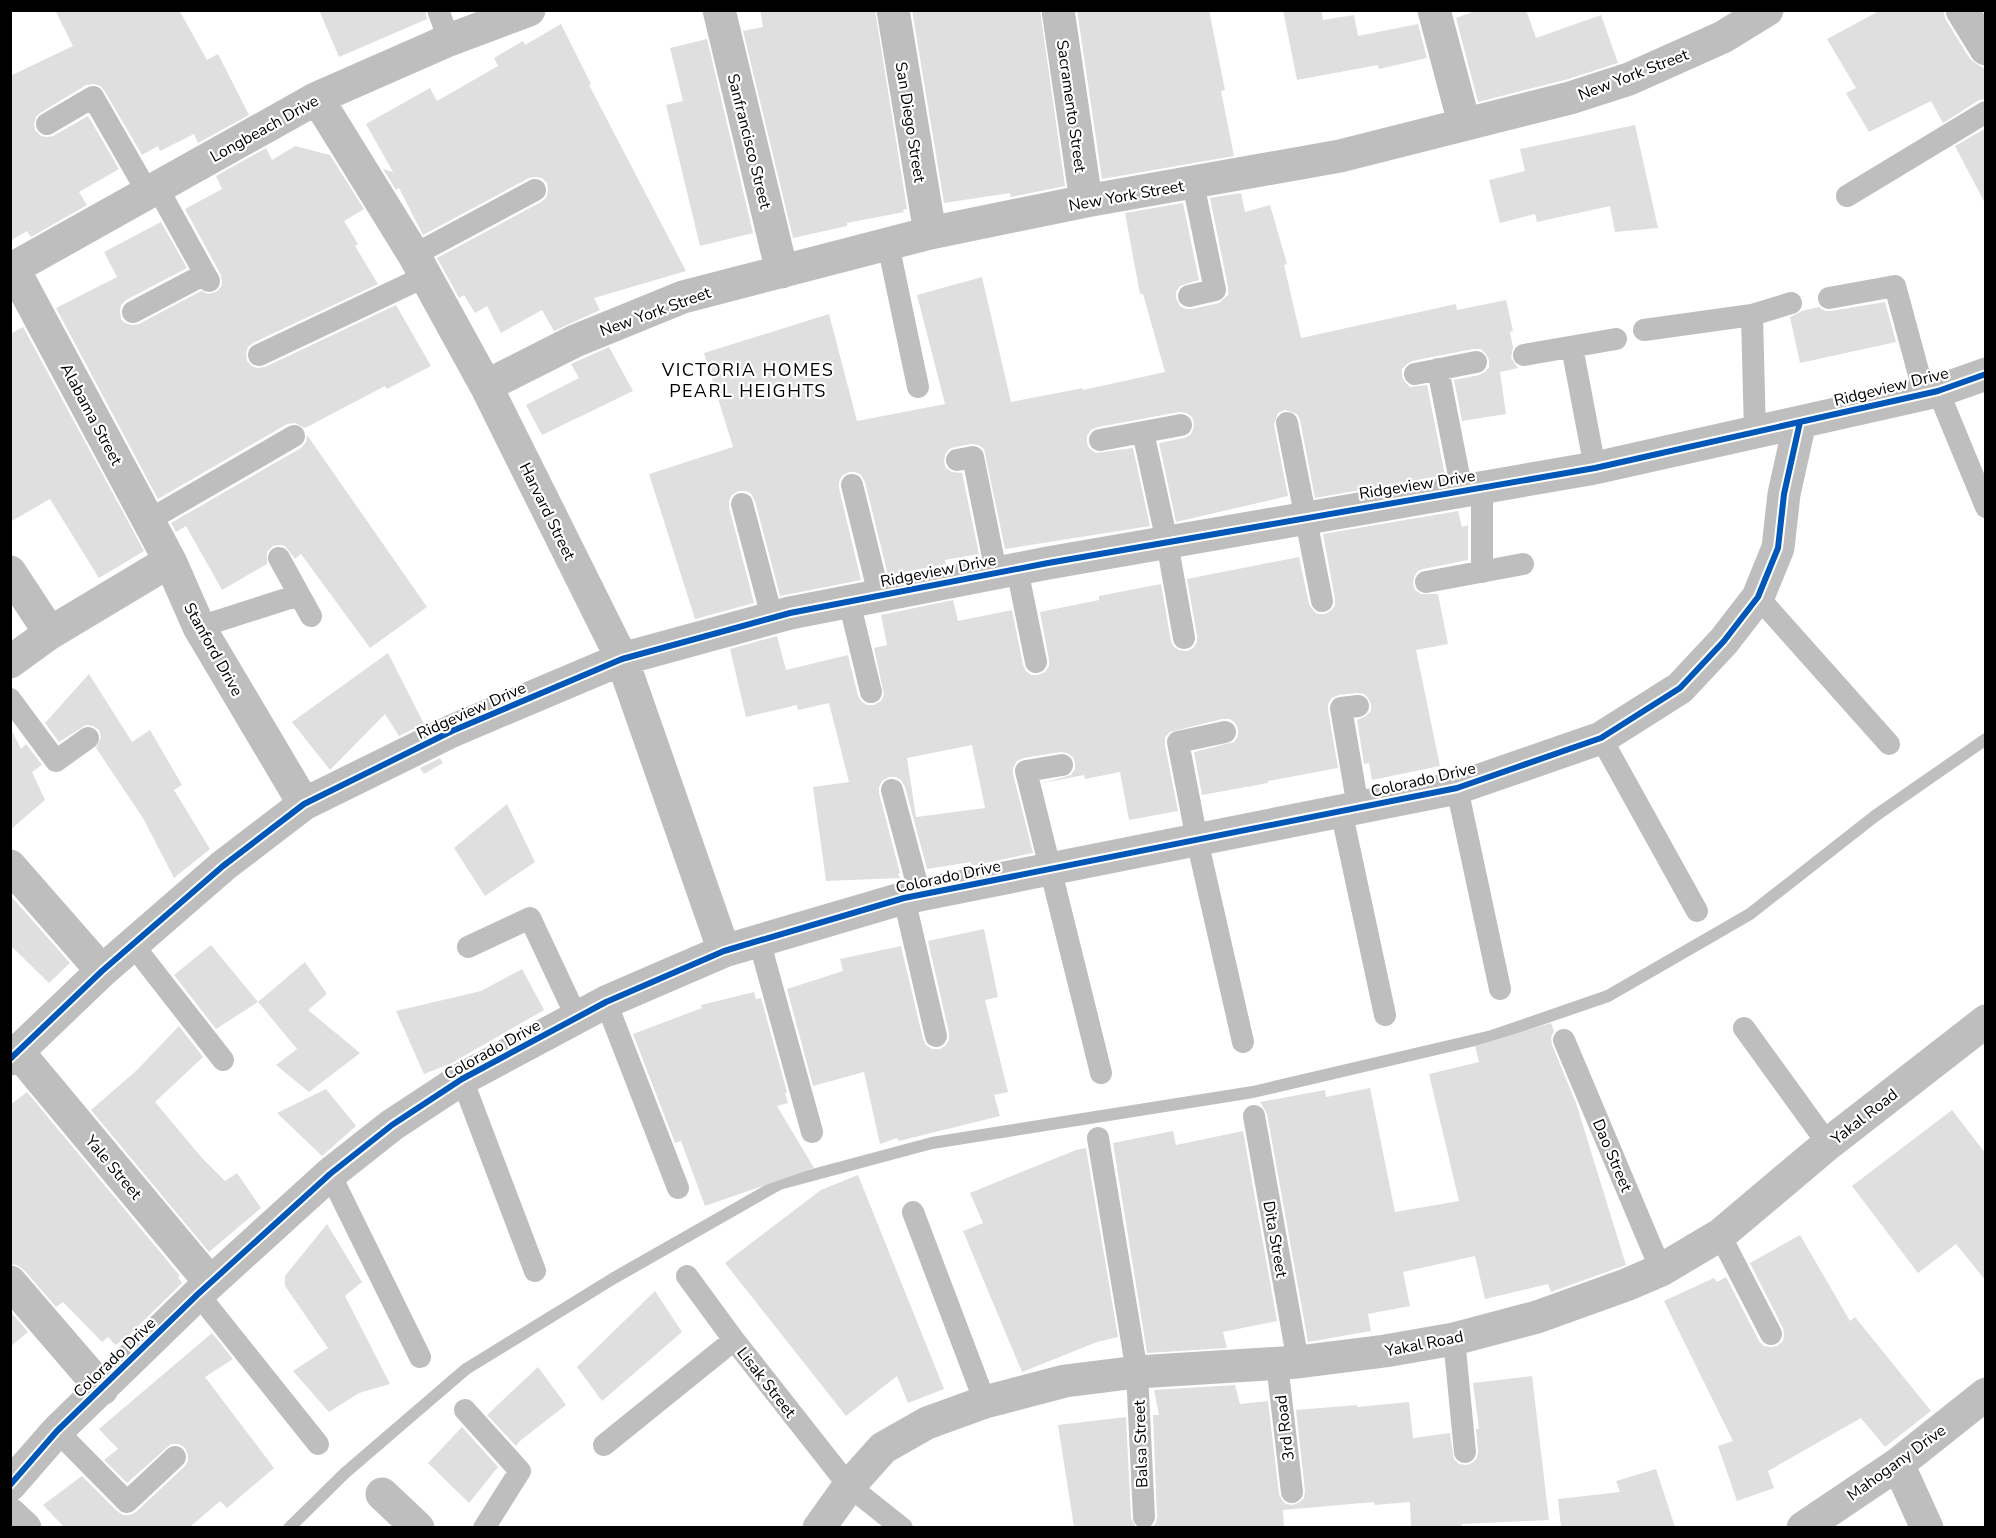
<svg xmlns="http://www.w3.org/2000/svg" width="1996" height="1538" viewBox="0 0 1996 1538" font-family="'Nunito Sans',sans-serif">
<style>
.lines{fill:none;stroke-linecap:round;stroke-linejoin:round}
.stream{stroke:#bfbfbf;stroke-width:12}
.building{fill:#dfdfdf;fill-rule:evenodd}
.lane{stroke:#bebebe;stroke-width:22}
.street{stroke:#bebebe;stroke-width:33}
.cycleway-casing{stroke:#fff;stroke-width:10}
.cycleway{stroke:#0057b8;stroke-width:6}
.labels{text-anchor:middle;stroke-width:4.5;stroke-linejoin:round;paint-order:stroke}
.street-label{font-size:16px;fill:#000;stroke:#fff}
.neighbourhood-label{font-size:18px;letter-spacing:1.5px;fill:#000;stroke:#fff}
</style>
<rect width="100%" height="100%" fill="#fff"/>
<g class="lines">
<path class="stream" d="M289,1528l56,-55 121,-104 148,-91 165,-94 153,-41 321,-51 239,-56 116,-40 142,-82 125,-98 111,-77"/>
</g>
<path class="building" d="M55,10h124l28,50 11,-6 31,61 -51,28 -4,-9 -34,17 -2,-5 -16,9 -38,-65 -4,-4 -6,-2 -8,1 -46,28 -4,4 -2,7 1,6 6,6 6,1 6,-1 35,-20 31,53 -40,23 8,13 -56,32 -4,-6 -17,10v-165l63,-30z
M319,10h106l2,9 -88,38z
M760,10h115l32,199 -4,1 1,2 -57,11v3l-54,12 -50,-207 20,-4z
M912,10h128l25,176 -54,11 -1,-4 -66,10z
M1077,10h132l16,80 -4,1 13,65 -132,23z
M1283,10h38l2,10 31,-5 4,21 60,-12 9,34 -48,11 -1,-4 -81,15z
M1477,10h49l10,28 65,-23 17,48 -53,17 -87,22 -22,-84z
M1881,10h62l3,10 24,39 16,11v29l-7,1 -36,23 -12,-22 -62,31 -23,-39 10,-5 -29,-49z
M561,24l30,60 -2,1 97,186 -92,27 6,12 -46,21 -12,-21 -41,23 -14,-27 -12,7 -11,-18 -5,3 -22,-40 104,-56 5,-4 2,-7 -1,-8 -5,-5 -6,-1 -7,1 -106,57 -24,-47 -3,2 -13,-21 10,3 -27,-48 64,-36 7,13 61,-35 -4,-8 29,-17 2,4z
M707,39l46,194 -53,13 -34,-141 17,-4 -13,-53z
M1635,125l23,103 -43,4 -5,-26 -73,16 -2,-8 -35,9 -11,-43 36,-9 -5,-22z
M1986,128v77l-31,-59z
M295,146l35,9 34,54 -20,12 14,23 -3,2 23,38 -125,59 -5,4 -2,6 1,8 5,5 5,2 8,-1 131,-62 35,61 -44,23 -2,-3 -80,42 -10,-5 -8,1 -129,75 -102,-191 61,-31 -13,-25 57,-30 26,46 -61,32 -5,5 -1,6 1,8 4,4 7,2 7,-1 62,-33 7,3 8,-2 5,-5 1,-5 -1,-7 -36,-66 37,-20 -6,-13 50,-28 6,12z
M1241,193l4,19 25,-7 17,59 -3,1 17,73 155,-34 1,6 49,-10 7,31 -3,1 3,15 -2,11 7,10 -18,4 6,42 -44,7 -8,-41 25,-5 6,-3 4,-5v-7l-3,-6 -5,-5h-8l-61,12 -5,3 -5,5v8l3,5 5,5 17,-2 18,90 -130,23 -15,-78 -3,-6 -12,-4 -7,3 -4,12 14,71 -112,26 -17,-79 25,-5 6,-3 3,-5 1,-7 -2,-6 -6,-4 -7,-1 -81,15 -7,3 -4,6v7l2,5 7,5 37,-5 17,78 -145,23 -21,-100 -6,-4 -7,-1 -16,3 -6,2 -4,6 -1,8 2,5 6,4 10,1 17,81 -34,6 1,4 -58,11 -23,-93 -4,-7 -6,-3h-6l-7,4 -3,6v6l22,92 -81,16 -25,-95 -4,-7 -5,-3h-7l-7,4 -3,6v6l25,96 -59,16 -46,-145 84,-27 -29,-94 125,-39 28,107 88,-17 -28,-109 65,-18 29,125 72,-14v2l82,-18 -22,-78h-3l-15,-81 58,-10 16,77 -19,6 -4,6v6l4,8 6,3h6l27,-6 9,-8v-8l-18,-89z
M1885,302l11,40 -96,21 -10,-46 12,-6 17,-4 6,4h6z
M23,327l121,224 -45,27 -49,-79 -40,23v-188z
M609,347l24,44 -91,44 -16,-30 53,-27 -8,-14z
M307,435l120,172 -57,41 -69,-94 -6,5 -10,-13 -5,-1 -7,1 -6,6v12l-45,26 -36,-64 -10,6 -5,-9 130,-75 5,-6z
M1458,511l4,16 6,-2v35l-45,9 -5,2 -4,6 -1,7 2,6 6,4h17l10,50 -32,6 24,116 -68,14 -3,-17 -5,1 -7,-44 9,-4 5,-5v-7l-3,-6 -4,-4 -7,-1 -18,2 -7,3 -4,6v6l10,58 -70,13v2l-66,12 -8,-43 40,-10 4,-6v-7l-3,-6 -5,-4h-8l-52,13 -5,5v8l13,66 -49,9 -9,-48 -35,7 -1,-4 -41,8 28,-8 4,-6v-6l-2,-6 -6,-4 -7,-1 -36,6 -7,3 -4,7v6l20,79 -62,13v-4l-44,7 -22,-82 -4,-7 -6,-3h-6l-7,4 -3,6v6l21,80 -2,1 2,4 -74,3 -13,-94 36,-5 -20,-79 -31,7 -1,-5 -51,12 -16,-68 47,-13 9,34 62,-15 10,41 4,6 5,3h7l7,-4 3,-6 -10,-47 13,-3 -6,-30 72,-15 5,21 54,-11 11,55 3,6 5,4h7l7,-3 4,-6v-6l-9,-48 59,-12v-4l62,-12 10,57 3,6 5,3 8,1 6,-3 4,-6v-6l-10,-57 112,-22 10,47 3,5 5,5h8l5,-3 5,-5v-7l-12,-65zM972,745l13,63 -69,9 -9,-59z
M388,653l36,71 -25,12 -14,-22 -55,56 -38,-48z
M89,674l43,68 18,-12 32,55 -8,5 36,59 -36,29 -31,-60 -47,-70 5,-11 -2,-7 -6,-4 -7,-1 -27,17 -14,-19z
M10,727l11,22 5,-5 16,21 -10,7 13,28 -35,30z
M440,758l3,5 -19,11 -4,-6z
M507,804l28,58 -50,34 -31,-48z
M10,895l60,68 -21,20 -39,-38z
M984,929l14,68 -13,3 23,92 -14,3 6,21 -101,25 -2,-3 -17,6 -16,-72 -51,14 -26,-97 56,-18 -3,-12 61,-13 22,93 3,6 6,4h8l5,-3 4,-6v-7l-21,-92z
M211,945l47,57 -42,27 -42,-54z
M305,962l22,32 -19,16 52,43 -51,39 -33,-27 21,-16 -39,-47z
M522,969l22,41 -92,53 -28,11 -28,-63 85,-20z
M754,992l2,7 5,-1 26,94 -2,1 3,10 -11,3 37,62 -109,38 -24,-65 -6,2 -42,-109 69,-26 -1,-3z
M1551,1023l3,8 -3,7 1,7 24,58 50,162 -75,27 -3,-8 -63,15 -10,-43 -72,16 7,34 -42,8 3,17 -63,11 -41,-228 -7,-12 65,-12 1,7 44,-9 25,124 64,-11 -30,-127 50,-12 -4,-16z
M179,1026l24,31 -48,45 47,56 23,23 12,-8 24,35 -52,44 -118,-142 46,-40z
M326,1089l30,37 -34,30 -45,-43z
M27,1092l153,184 -2,1 4,6 -57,56 -10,6 -7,-8 -6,5 -39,-40 -7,5 -32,-37 -7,-5 -7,-1v-159z
M1952,1110l34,44v127l-30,-37 -38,29 -66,-87z
M1173,1131l3,14 67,-14 34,190 -54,11 4,16 -80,5 -34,-210z
M1086,1148l32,189 -21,5 -75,30 -59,-141 20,-8 -13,-30 106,-43z
M858,1175l86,214 -36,14 -11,-27 -51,40 -121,-153 96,-73z
M327,1224l35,58 -17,14 45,88 -31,9 -30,19 -36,-41 35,-23 -43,-62v-10z
M1800,1235l50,86 5,-4 76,94 -46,36 -24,-29 -93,53 6,17 -37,13 -19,-55 15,-5 -69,-140 50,-23 3,4 9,-5 33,64 5,5 7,1 6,-1 6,-5 1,-6 -1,-7 -33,-65z
M655,1291l27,41 -80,69 -25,-34z
M10,1311l18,21 -18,15z
M212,1333l21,26 -28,18 69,91 -47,40 -7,-7 -30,26h-126l-21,-22 39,-29 35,35 6,4h7l6,-3 49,-46 3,-5v-6l-3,-7 -6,-4h-8l-44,39 -23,-23 14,-11 -19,-20z
M538,1367l28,38 -45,35 -5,6 -29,-31z
M1532,1376l17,144 -87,4v3h-51l-1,-25 -35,3 -1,-3 -91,8 1,17h-132l4,-4 1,-7 -4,-101h6l-5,-25 81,-5 5,19 28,-3 11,93 3,6 4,4 7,1 7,-3 4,-4 1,-7 -9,-81 61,-5v2l52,-5 4,36 37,-5 4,26 5,5 8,1 5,-2 5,-5 1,-7 -2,-22h3l-6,-46z
M1126,1417l5,101 5,9h-62l-16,-102z
M462,1427l36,40 -29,36 -41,-40z
M1656,1469l19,58h-114l-3,-28 62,-7 -4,-11z"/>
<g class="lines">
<path class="lane" d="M438,10l11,30
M47,124l46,-27 55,96
M157,187l48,87
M1847,196l139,-84
M888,244l30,143
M414,255l121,-65
M1189,296l26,-6 -22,-107
M1829,298l66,-12 29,107
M133,312l72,-38 4,7
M1752,315l3,118
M1644,330l108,-15 39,-12
M1572,347l23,121
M259,355l167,-79
M1524,355l92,-16
M1438,369l24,122
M1415,374l61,-12
M1938,391l48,116
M1287,423l35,178
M1143,432l24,110 17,96
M1100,440l81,-15
M957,460l16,-3 23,115
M852,485l27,110
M1482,487v85
M742,504l30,113
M149,520l145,-84
M279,558l32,58
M1017,569l19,93
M1426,582l97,-18
M1758,597l131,147
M849,601l22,91
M199,627l100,-32
M10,699l46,62 32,-23
M1358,706l-17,2 17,99
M1225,732l-47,10 19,98 46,202
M1601,738l96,173
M1062,765l-36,6 75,302
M1457,788l43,201
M892,790l28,105
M1341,810l44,205
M904,898l32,138
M759,940l53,192
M133,945l90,115
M468,947l62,-29 47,100
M606,1002l72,186
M1744,1028l84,116
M1564,1040l97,230
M462,1079l73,192
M1254,1116l44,246
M1098,1138l39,234 7,145
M330,1174l90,183
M913,1212l72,190
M1720,1235l51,99
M687,1276l47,64 115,146 53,42
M198,1294l120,150
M1454,1339l11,113
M1277,1364l15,128
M465,1410l55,61 -36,57
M57,1431l70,71 48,-45
M604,1445l130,-105"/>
<path class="street" d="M719,10l63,262
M893,10l37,223
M1058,10l28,191
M1434,10l30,113
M1962,10l24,39
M317,98l97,157 72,131 136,273 102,292
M13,268l157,293 29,66 105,177
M10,270l307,-172 132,-58 80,-30
M486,386l89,-45 108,-44 247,-64 156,-32 254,-45 230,-58 59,-19 94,-42 44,-27
M10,572l40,61
M10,662l40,-29 120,-72
M10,866l92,105
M18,1052l192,230
M10,1059l92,-88 121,-105 81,-62 148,-73 170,-72 168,-46 258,-50 547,-95 343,-77 48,-17
M10,1282l92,107
M1898,1464l29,64
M10,1485l47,-54 141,-137 132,-120 62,-49 70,-46 144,-77 118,-51 180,-53 553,-110 144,-50 79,-50 44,-47 34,-44 20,-49 6,-54 16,-72
M382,1494l36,34
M10,1514l15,14
M819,1528l30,-42 34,-38 44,-25 58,-21 80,-21 72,-9 161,-10 87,-11 69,-12 83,-22 89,-32 35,-15 59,-35 108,-91 158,-123
M1803,1528l95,-64 88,-70"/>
<defs>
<path id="cycleway" d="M10,1059l92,-88 121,-105 81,-62 148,-73 170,-72 168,-46 258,-50 547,-95 343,-77 48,-17
M10,1485l47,-54 141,-137 132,-120 62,-49 70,-46 144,-77 118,-51 180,-53 553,-110 144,-50 79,-50 44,-47 34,-44 20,-49 6,-54 16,-72"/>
</defs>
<use href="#cycleway" class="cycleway-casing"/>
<use href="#cycleway" class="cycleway"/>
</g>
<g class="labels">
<g class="street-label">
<text transform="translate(1633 74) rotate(-21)" y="6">New York Street</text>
<text transform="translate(1072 106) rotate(82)" y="6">Sacramento Street</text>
<text transform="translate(911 122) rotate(81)" y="6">San Diego Street</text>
<text transform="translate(264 128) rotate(-29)" y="6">Longbeach Drive</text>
<text transform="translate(750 141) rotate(76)" y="6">Sanfrancisco Street</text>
<text transform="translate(1126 195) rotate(-10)" y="6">New York Street</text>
<text transform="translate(655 311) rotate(-20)" y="6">New York Street</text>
<text transform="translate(1891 386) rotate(-14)" y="6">Ridgeview Drive</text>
<text transform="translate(92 414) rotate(62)" y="6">Alabama Street</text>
<text transform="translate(1417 484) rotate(-9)" y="6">Ridgeview Drive</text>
<text transform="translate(548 511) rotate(64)" y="6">Harvard Street</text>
<text transform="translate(938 570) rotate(-11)" y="6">Ridgeview Drive</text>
<text transform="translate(214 649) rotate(61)" y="6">Stanford Drive</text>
<text transform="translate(471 710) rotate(-24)" y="6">Ridgeview Drive</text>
<text transform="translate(1423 779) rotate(-13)" y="6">Colorado Drive</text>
<text transform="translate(948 876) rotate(-12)" y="6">Colorado Drive</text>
<text transform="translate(492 1049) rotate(-29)" y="6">Colorado Drive</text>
<text transform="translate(1864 1116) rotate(-38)" y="6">Yakal Road</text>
<text transform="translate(1613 1155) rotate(67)" y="6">Dao Street</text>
<text transform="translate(114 1167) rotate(50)" y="6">Yale Street</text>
<text transform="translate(1276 1239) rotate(80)" y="6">Dita Street</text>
<text transform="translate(1424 1343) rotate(-11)" y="6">Yakal Road</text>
<text transform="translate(114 1357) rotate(-44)" y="6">Colorado Drive</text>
<text transform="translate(767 1382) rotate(52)" y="6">Lisak Street</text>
<text transform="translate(1284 1428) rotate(-97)" y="6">3rd Road</text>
<text transform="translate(1140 1444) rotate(-92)" y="6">Balsa Street</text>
<text transform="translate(1896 1462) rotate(-36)" y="6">Mahogany Drive</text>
</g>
<g class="neighbourhood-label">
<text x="748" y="376">VICTORIA HOMES<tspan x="748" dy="21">PEARL HEIGHTS</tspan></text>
</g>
</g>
<rect width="1996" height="1538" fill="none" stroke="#000000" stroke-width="24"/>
</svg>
